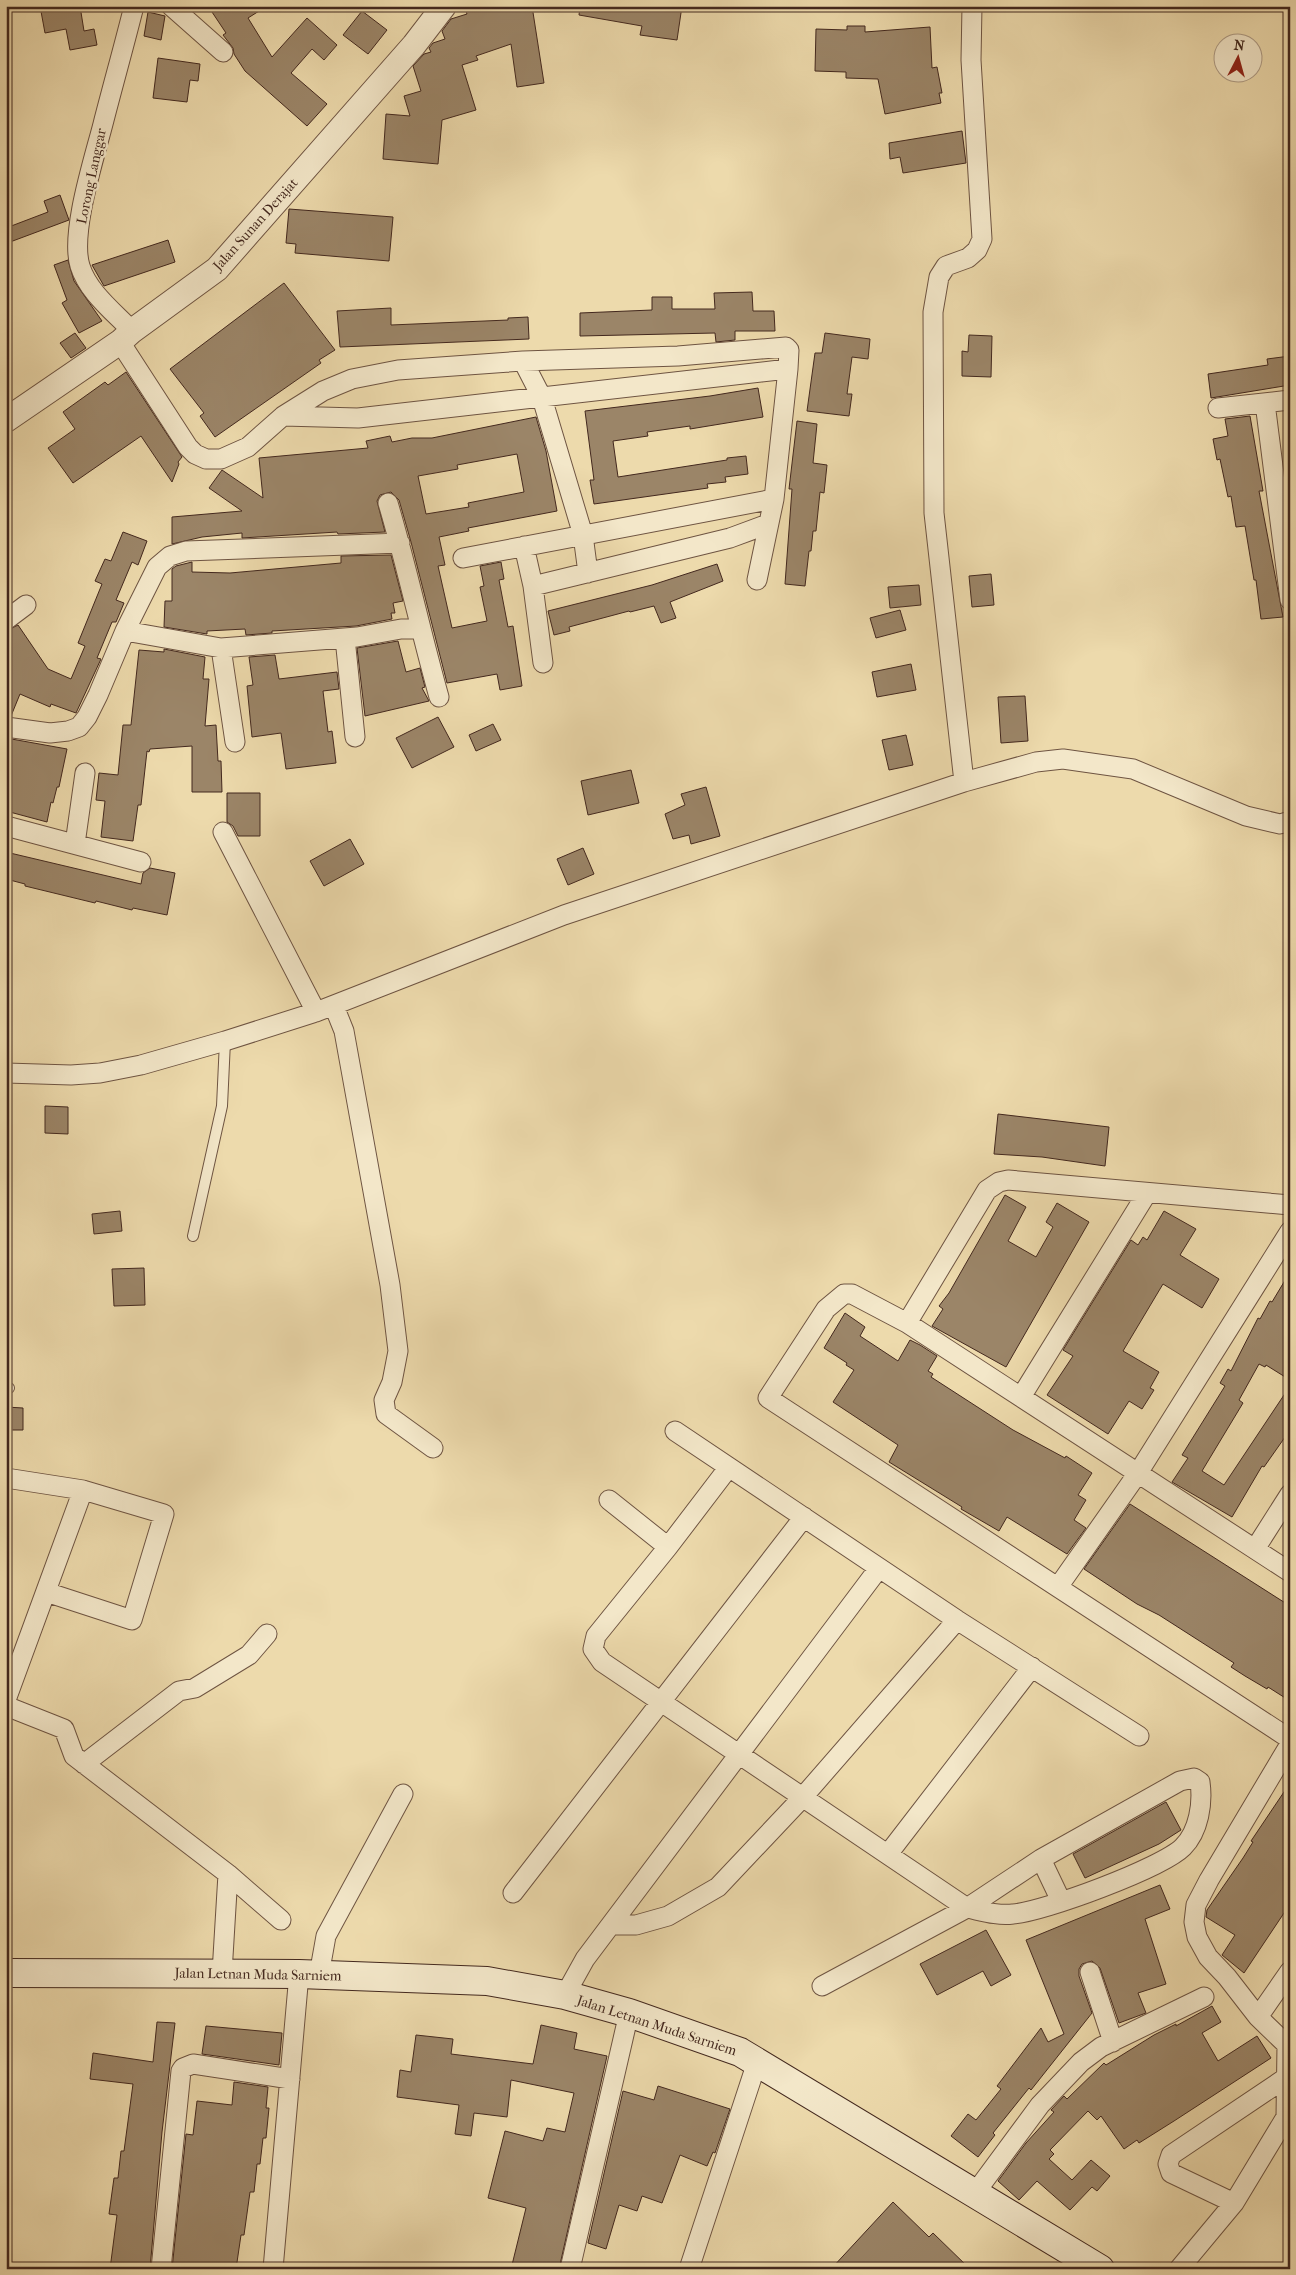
<svg xmlns="http://www.w3.org/2000/svg" width="1296" height="2275" viewBox="0 0 1296 2275" font-family="'IM FELL French Canon',serif">
<style>
.building{fill:#9b8568;stroke:#43281e;fill-rule:evenodd}
.lines{fill:none;stroke-linecap:round;stroke-linejoin:round}
.service-casing{stroke:#6e5442;stroke-width:12}
.minor-casing{stroke:#6e5442;stroke-width:21}
.tertiary-casing{stroke:#6e5442;stroke-width:26}
.secondary-casing{stroke:#43281e;stroke-width:30}
.service{stroke:#f3e7c9;stroke-width:10}
.minor{stroke:#f3e7c9;stroke-width:19}
.tertiary{stroke:#f3e7c9;stroke-width:24}
.secondary{stroke:#f3e7c9;stroke-width:28}
.labels{text-anchor:middle;stroke-width:5;stroke-linejoin:round;paint-order:stroke}
.street-label{font-size:14px;fill:#43281e;stroke:#f3e7c9}
</style>
<rect width="100%" height="100%" fill="#eddaac"/>
<filter id="stains"><feTurbulence type="fractalNoise" baseFrequency=".004" numOctaves="4"/><feColorMatrix values="0 0 0 0 .2 0 0 0 0 .09 0 0 0 0 .02 0 0 0 .5 -.17"/></filter>
<radialGradient id="worn" r=".72"><stop offset=".6" stop-color="#630" stop-opacity="0"/><stop offset="1" stop-color="#630" stop-opacity=".3"/></radialGradient>
<path class="building" d="M40,6h40l4,25 10,-2 3,16 -27,5 -4,-21 -21,4z
M208,6h59l-19,12 24,39 35,-39 30,27 -13,15 -12,-11 -21,24 36,31 -20,22 -62,-55 -11,-17 -1,-6 -10,-13 3,-2z
M464,6h68l12,77 -27,4 -6,-43 -35,12 2,4 -16,5 14,45 -34,10 -4,44 -55,-5 3,-45 24,2 -6,-20 17,-5 -8,-25 11,-12 7,-2 -2,-4 4,-5 12,-4 -3,-8 9,-12 16,-5z
M580,6h102l-5,34 -37,-5 2,-9 -63,-11z
M362,11l25,19 -19,24 -25,-19z
M148,12l17,4 -4,24 -17,-4z
M847,26h18v6l65,-5 2,41 5,-1 5,26h-3l2,10 -56,11 -7,-35 -32,-1v-6l-31,-1 1,-42 31,1z
M158,58l42,6 -2,17 -8,-1 -3,22 -34,-4z
M962,131l4,32 -63,10 -3,-16 -10,2 -1,-16z
M60,195l9,25 -59,22 -4,-14 42,-16 -4,-11z
M289,209l104,8 -4,44 -94,-8 1,-9 -10,-1z
M168,240l7,22 -71,24 -12,-21z
M68,260l6,21 28,40 -23,12 -17,-30 5,-3 -13,-35z
M284,283l51,67 -16,10 2,3 -106,74 -15,-21 4,-3 -34,-44z
M752,292l1,19h21l1,20h-40v9l-19,2 -1,-9 -135,3v-23l72,-3v-13h20v12h43l-1,-16z
M391,308v17l117,-5v-2l20,-1 1,22 -189,8 -3,-36z
M75,333l11,15 -15,10 -11,-15z
M825,333l45,6 -2,20 -16,-2 -5,37h5l-3,22 -42,-5 8,-58h7z
M969,335l23,1 -1,41 -29,-1v-25l6,1z
M1290,356v29l-79,13 -3,-24 60,-9 -1,-6z
M126,372l56,85 -4,5 1,2 -7,18 -31,-46 -68,47 -25,-35 27,-19 -12,-17 42,-30 3,3z
M758,388l5,29 -73,12v-3l-43,6 1,4 -35,5 5,36 109,-17v-2l19,-2 2,18 -23,3 1,5 -19,2 1,4 -114,16 -4,-24h4l-9,-69 125,-15z
M1250,416l13,75h-4l24,126 -22,2 -5,-39h-2l-9,-54 -9,1 -5,-31 -3,1 -8,-38 -3,1 -4,-21 15,-3 -3,-17z
M536,417l10,34 11,60 -89,17 1,3 -30,6 6,28 -7,1 14,62 35,-7 -7,-34 4,-1 -4,-20 21,-4 3,17 -5,1 9,47 5,-1 9,60 -22,4 -3,-16 -50,9 -36,-141 -12,-42 -8,-8 -11,3 -3,6 8,31 -47,2 -1,-2 -95,6v-5l-40,4 -30,7v-27l70,-6 -33,-23 13,-18 41,28 -4,-40 109,-10 -2,-7 24,-5 2,6 20,-4h20zM517,454l7,38 -56,11 1,4 -43,7 -8,-38 40,-7 -1,-4z
M797,421l20,3 -4,39 14,2 -3,28 -4,-1 -4,39h-3l-2,20h-2l-4,35 -20,-2 7,-95h-3z
M123,532l24,9 -9,24 -6,-3 -16,38 8,3 -8,19h-4l-15,36 4,1 -25,54 -25,-9 -1,3 -30,-13 -9,22h-5v-85l12,-6 30,44 23,10 14,-33 -7,-3 24,-59 -7,-3 10,-22 6,2z
M391,555l12,46 -10,2 2,10h-4l1,6 -36,7 -84,5v2l-26,2 -1,-6 -38,2v3l-43,-7 1,-26h7v-32l4,-3 16,-4v10l38,1 111,-10v-7z
M717,564l6,17 -53,21 6,16 -15,5 -7,-17 -24,6 -1,-1 -60,16 1,4 -16,4 -6,-24 104,-26z
M991,574l3,31 -22,2 -3,-31z
M919,585l2,20 -31,3 -2,-21z
M900,610l6,20 -30,8 -6,-20z
M398,641l8,31 14,-4 5,19 -3,1 7,13 -64,15 -8,-68z
M164,649l41,8 -2,22h6l-4,47 11,-1 2,36h3l1,31h-30v-46l-42,3 -1,3 -2,-1 -6,54h-3l-5,36 -32,-4 4,-36 -9,-1 3,-27 19,2 5,-50h8l8,-75 25,2z
M275,655l4,24 58,-7 2,17 -16,2 5,41 4,-1 4,32 -50,6 -5,-36 -29,4 -5,-51 6,-1 -4,-28z
M911,664l5,26 -39,7 -5,-25z
M1025,696l3,45 -27,2 -3,-46z
M438,717l16,30 -42,21 -16,-30z
M493,724l8,16 -25,11 -7,-16z
M906,735l7,30 -24,5 -7,-30z
M6,738l61,11 -8,38h-2l-4,16 -2,-1 -4,20 -41,-11z
M631,770l8,33 -51,12 -7,-34z
M706,787l14,49 -29,8 -2,-9 -16,4 -8,-25 20,-9 -4,-11z
M227,793h33v43h-22l-5,-10 -6,-4z
M350,839l14,25 -40,22 -14,-25z
M583,848l11,26 -26,11 -11,-26z
M10,853l131,31 2,-11 7,-5 25,5 -8,42 -34,-7 -1,2 -36,-9 -1,2 -70,-17v-2l-19,-5z
M45,1106l23,1v27l-23,-1z
M998,1114l111,13 -4,39 -63,-9 -48,-3z
M1005,1195l21,12 -18,34 28,16 17,-30 -7,-5 11,-19 32,19 -83,145 -74,-41 11,-17 -4,-3 10,-13z
M120,1211l2,20 -28,3 -2,-20z
M1164,1211l32,18 -16,26 39,24 -17,29 -39,-24 -40,67 36,21 -9,16 4,2 -12,19 -13,-8 -21,33 -61,-39 26,-39 -10,-6 68,-110 7,5 5,-8 4,3z
M144,1268l1,37 -31,1 -2,-37z
M1290,1272v108l-24,-15 -1,2 -6,-3 -20,36 4,3 -41,68 22,14 66,-99v44l-26,37 -2,-1 -30,51 -60,-35 16,-24 -6,-3 43,-69 -5,-3 8,-14 3,2 27,-53 2,1 10,-18 2,1z
M845,1313l20,14 -5,9 38,25 12,-21 10,5 17,11 -9,15 5,3 -2,3 82,53 52,28 1,-2 26,17 -14,22 8,5 -12,20 12,8 -19,26 -60,-37 -8,14 -38,-22 1,-2 -73,-45 9,-17 -65,-43 21,-32 -8,-5 1,-2 -23,-15z
M6,1407l17,1v22h-17z
M1130,1504l160,102v95l-22,-14 -1,2 -22,-13 -14,-9 3,-4 -75,-48 -22,-11 -53,-35z
M1290,1783v121l-46,69 -22,-18 13,-20 -29,-18 1,-7 36,-52 10,-16 -2,-1z
M1166,1802l15,28 -22,14 -74,34 -12,-24z
M1160,1885l10,24 -25,10 21,65 -28,9 8,20 -27,10 -19,-55 -8,-7 -10,3 -3,5v7l13,37 -61,77 -2,-2 -36,45 2,2 -17,22 -27,-21 17,-22 8,6 25,-31 -4,-3 44,-58 7,14 16,-8 -38,-94z
M986,1930l25,45 -20,11 -8,-15 -46,24 -17,-31z
M1212,2006l9,16 -19,11 16,28 39,-25 14,22 -97,63 -35,22 -2,-3 -13,9 -23,-33 -4,4 -9,-9 -38,39 4,4 -5,5 23,21 19,-20 19,16 -13,15 -5,-4 -22,23 -33,-29 -18,19 -21,-19 28,-38 28,-31 -3,-2 13,-14 3,3 37,-36 2,2 48,-30 22,-11v2z
M157,2022l18,1 -13,109 -12,137h-40l7,-54 -8,-1 5,-36h4l3,-27h3l9,-67 -43,-5 3,-26 60,9z
M541,2025l36,8 -3,16 33,7 -48,213h-48l15,-61 -38,-10 17,-67 38,10 4,-13 18,4 9,-39 -63,-13 -4,37 -33,-4 -3,23 -16,-2 4,-29 -62,-8 3,-27 11,2 5,-37 37,4 -2,15 82,10z
M206,2026l76,7 -3,32 -77,-11z
M234,2082l34,5 -2,21h3l-3,30h-3l-3,26h-3l-3,28h-4l-6,43h-3l-5,34h-64l14,-135 7,1 4,-34 35,4z
M658,2086l72,23 -15,44 -2,-1 -6,14 -27,-11 -18,48 -20,-7 -5,15 -18,-6 -13,44 -18,-6 35,-152 31,9z
M893,2202l36,35 4,-4 37,36h-139z"/>
<g class="lines">
<defs>
<path id="service" d="M193,1236l29,-130 3,-65
M6,1388h3"/>
<path id="minor" d="M171,6l52,46
M132,331c-19,-20 -44,-39 -52,-65 -10,-33 14,-107 23,-142 10,-39 21,-78 31,-118
M120,342l68,105 7,7 11,5h15l27,-12 35,-31 40,-25 29,-12 46,-9 125,-9 155,-5 108,-9 3,3 -1,19 -14,130 -17,81
M523,361l19,37 41,137 5,38
M1265,403l25,197
M1218,408l72,-8
M283,416l75,2 430,-49
M388,503c19,64 33,130 51,194
M524,546l9,40 10,77
M463,558l311,-59
M533,586l197,-48 38,-14
M6,620l20,-15
M125,631l96,17 136,-11 44,-8h19
M345,638l10,99
M221,648l14,94
M6,727l44,6 18,-2 11,-4 8,-10 11,-22 27,-64 32,-64 13,-11 16,-5 214,-8
M964,782l-30,-269 -1,-201 6,-35 7,-11 22,-8 9,-8 5,-11 -11,-179 1,-54
M6,826l135,36
M223,832l93,180
M75,844l10,-71
M334,1006l10,25 46,254 8,66 -6,31 -8,18 2,14 47,34
M6,1073l65,2 29,-2 41,-8 84,-24 91,-29 248,-97 400,-133 72,-20 27,-3 70,10 113,47 34,8 10,-3
M907,1323l80,-133 12,-8 9,-2 282,25
M1021,1397l126,-204
M675,1431l282,189 182,116
M729,1467l-61,80 -72,89 -3,13 9,13 365,246c15,3 30,8 46,6 30,-2 149,-46 170,-67 16,-16 20,-44 17,-65l-6,-4 -14,3 -139,78 -74,49 -145,78
M6,1478l77,12 81,24 -32,106 -86,-28
M609,1500l59,47
M1255,1549l35,-55
M1290,1572l-383,-249 -55,-29h-8l-18,15 -58,89 522,341
M1058,1587l80,-114 152,-242
M6,1700l77,-210
M6,1706l58,23 10,27 154,118 53,46
M84,1764l95,-73 16,-3 54,-33 18,-21
M888,1854l144,-187
M1041,1859l20,42
M513,1893l291,-376
M612,1925h24l32,-9 50,-29 84,-89 155,-178
M1090,1972l23,70
M222,1973l6,-99
M319,1975l7,-39 77,-142
M565,1995l20,-36 294,-391
M1258,2017l32,-46
M975,2193l65,-88 41,-43 20,-15 103,-50
M1234,2203l-63,-30 -3,-9 3,-9 116,-78
M161,2269l20,-198 2,-3 10,-4 97,15
M273,2269l26,-295
M570,2269l59,-256
M689,2269l68,-207
M1179,2269l55,-66 52,-86 1,-72 -29,-28 -31,-40 -19,-20 -11,-20 -3,-15 2,-17 13,-25 81,-136"/>
<path id="tertiary" d="M6,420l114,-78 12,-11 85,-62 197,-224 30,-39"/>
<path id="secondary" d="M6,1973l293,1 188,7 78,14 64,18 111,39 360,217"/>
</defs>
<use href="#service" class="service-casing"/>
<use href="#minor" class="minor-casing"/>
<use href="#tertiary" class="tertiary-casing"/>
<use href="#secondary" class="secondary-casing"/>
<use href="#service" class="service"/>
<use href="#minor" class="minor"/>
<use href="#tertiary" class="tertiary"/>
<use href="#secondary" class="secondary"/>
</g>
<g class="labels">
<g class="street-label">
<text transform="translate(91 176) rotate(-78)" y="5">Lorong Langgar</text>
<text transform="translate(255 224) rotate(-48)" y="5">Jalan Sunan Derajat</text>
<text transform="translate(258 1974) rotate(1)" y="5">Jalan Letnan Muda Sarniem</text>
<text transform="translate(657 2025) rotate(18)" y="5">Jalan Letnan Muda Sarniem</text>
</g>
</g>
<rect width="1296" height="2275" fill="none" stroke="#eddaac" stroke-width="25"/>
<rect x="8" y="8" width="1281" height="2260" fill="none" stroke="#43281e" stroke-width="2.5"/>
<rect x="12" y="12" width="1271" height="2250" fill="none" stroke="#43281e"/>
<g transform="translate(1238 58) rotate(6)"><circle r="24" fill="#f3e7c9" stroke="#ad9b85"/>
<path d="M0-4L9 19L0 12L-9 19Z" fill="#8f2418"/>
<text y="-8" font-size="14" font-weight="bold" text-anchor="middle" fill="#43281e">N</text>
</g>
<rect width="100%" height="100%" filter="url(#stains)"/>
<rect width="100%" height="100%" fill="url(#worn)"/>
</svg>
